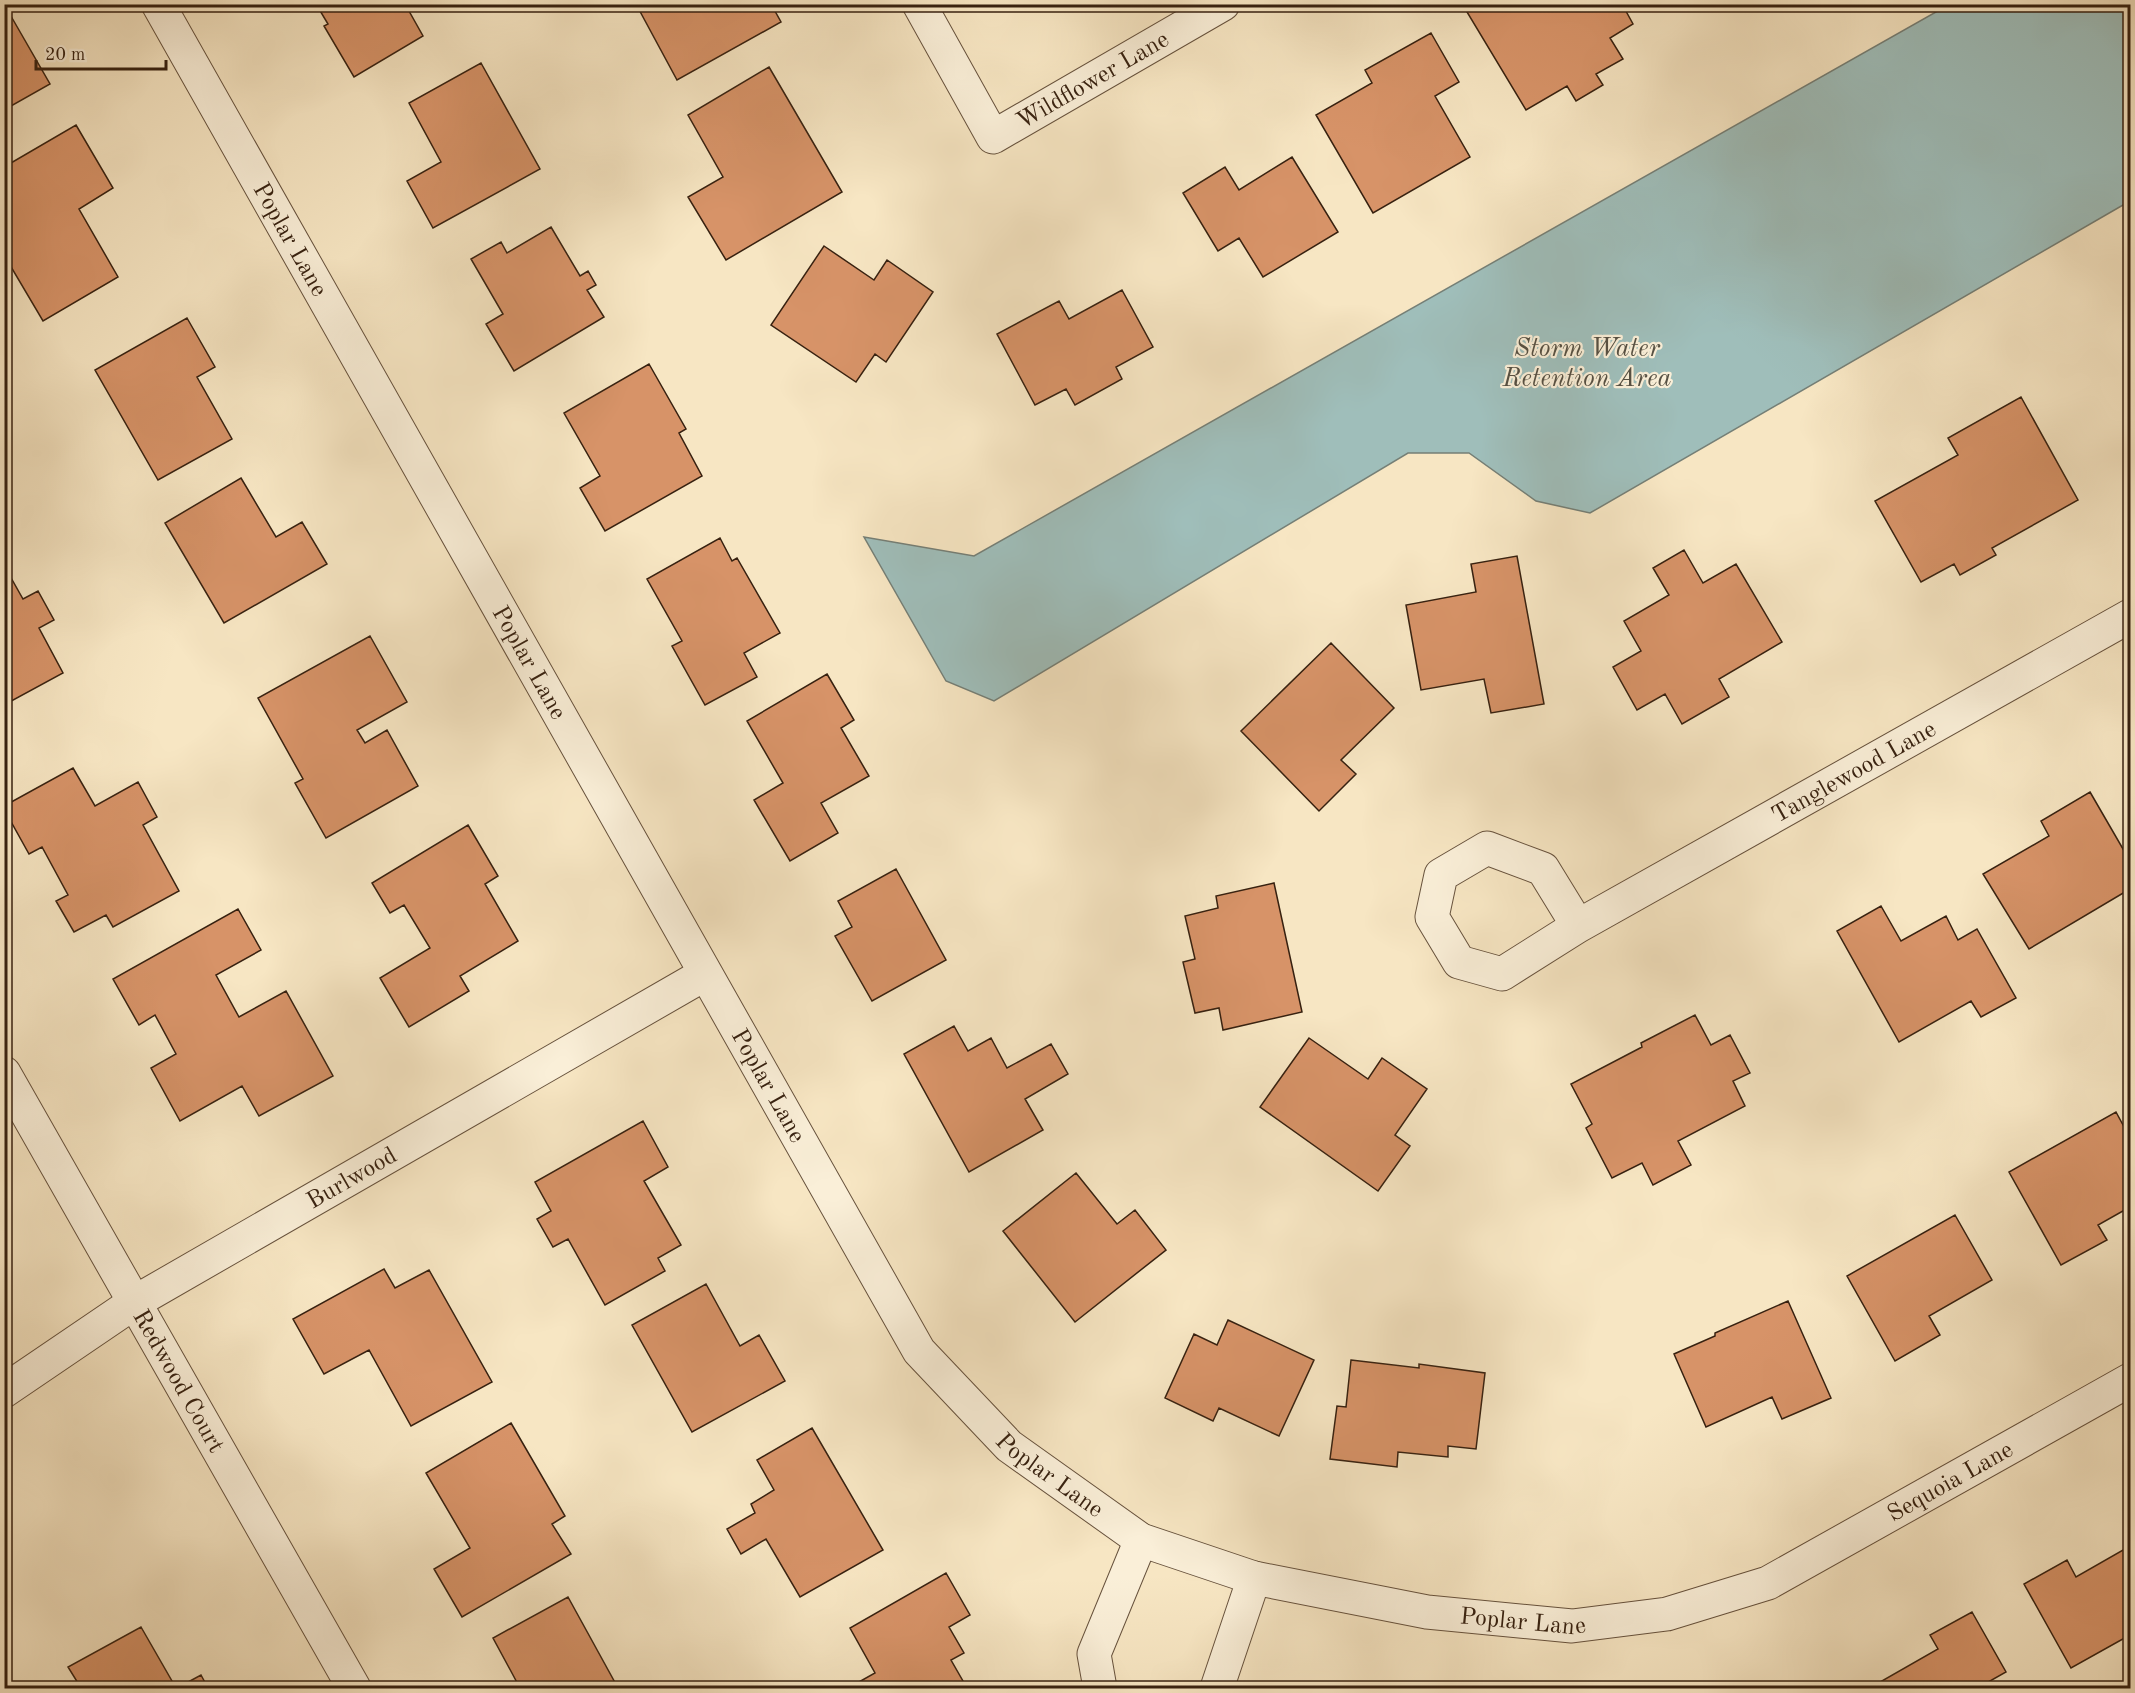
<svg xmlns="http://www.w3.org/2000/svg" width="2135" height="1693" viewBox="0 0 2135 1693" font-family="'Old Standard TT',serif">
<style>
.water{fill:#9fbeba;stroke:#757f76;stroke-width:1.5}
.building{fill:#d79368;stroke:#372110;stroke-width:1.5}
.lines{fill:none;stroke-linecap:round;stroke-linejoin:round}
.minor-casing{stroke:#67523d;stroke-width:35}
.minor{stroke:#faefd8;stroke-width:33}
.labels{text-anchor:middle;stroke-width:4.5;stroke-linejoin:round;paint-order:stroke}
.street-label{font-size:24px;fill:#372110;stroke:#faefd8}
.water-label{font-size:26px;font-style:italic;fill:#565043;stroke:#faefd8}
</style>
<rect width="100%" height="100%" fill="#f7e6c3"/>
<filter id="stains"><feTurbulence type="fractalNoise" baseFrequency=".00333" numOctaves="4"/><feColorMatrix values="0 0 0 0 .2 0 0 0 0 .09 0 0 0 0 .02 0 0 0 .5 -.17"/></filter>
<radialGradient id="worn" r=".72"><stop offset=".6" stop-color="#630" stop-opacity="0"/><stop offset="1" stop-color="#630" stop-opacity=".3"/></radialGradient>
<path class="water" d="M1950,4l180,1v196l-540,312 -54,-12 -67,-48h-61l-414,248 -48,-20 -82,-144 110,19z"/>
<path class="building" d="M4,4l46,80 -46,26z
M316,4h89l18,32 -69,41 -30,-51 4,-2z
M636,4h135l10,18 -104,58z
M1480,4h46l3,7 11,-7h82l11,20 -23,14 13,21 -27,15 7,11 -27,16 -9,-15 -41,24 -59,-98z
M1431,33l28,49 -24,14 35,61 -97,56 -57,-98 56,-32 -7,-13z
M481,63l59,106 -107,59 -26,-47 34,-19 -32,-59z
M769,67l73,125 -116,68 -38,-63 35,-20 -35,-62z
M76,125l37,63 -34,21 39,68 -75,44 -39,-66v-4l3,-2 -3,-5v-63l3,-2 -3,-5v-7z
M1292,157l46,75 -75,45 -24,-39 -21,13 -35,-58 42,-26 14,23z
M551,227l29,49 8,-5 8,14 -9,5 17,27 -90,54 -28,-47 17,-10 -32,-55 30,-17 6,11z
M824,246l50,34 13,-20 46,32 -47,70 -11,-8 -19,28 -85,-57z
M1122,290l31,57 -37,20 6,12 -47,26 -9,-16 -31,16 -38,-71 62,-33 10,18z
M187,318l28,49 -18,10 35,62 -74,41 -63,-110z
M649,364l37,65 -7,4 23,43 -97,55 -25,-43 20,-12 -36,-63z
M2021,397l57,103 -86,48 4,7 -36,20 -6,-11 -33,18 -46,-81 83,-46 -10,-17z
M241,478l35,59 26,-15 25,42 -103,59 -59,-100z
M720,538l12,23 5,-3 43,75 -36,20 13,24 -52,28 -33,-59 10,-5 -35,-62z
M1684,550l19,33 33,-19 46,78 -63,37 10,18 -47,27 -17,-30 -28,16 -24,-43 28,-16 -17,-30 45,-26 -16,-27z
M1517,556l27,148 -53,9 -7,-34 -63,11 -15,-85 70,-13 -5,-28z
M4,569h2l17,30 15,-8 16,29 -15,8 24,45 -59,32z
M370,636l37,66 -50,28 8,13 22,-13 31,56 -92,52 -31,-55 8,-4 -45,-81z
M1331,643l63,65 -53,52 15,14 -37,37 -78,-80z
M827,674l27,46 -13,8 28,48 -48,27 17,30 -48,28 -36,-61 29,-17 -36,-62z
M73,768l22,38 43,-24 19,35 -14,8 36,66 -66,36 -7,-12 -32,17 -18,-31 12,-6 -26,-48 -13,7 -25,-45v-3z
M2090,792l40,69v28l-101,60 -46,-75 66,-38 -8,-15z
M468,825l30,51 -13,8 33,57 -58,35 9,15 -60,36 -29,-49 50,-30 -26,-43 -14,8 -18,-30z
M896,869l50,91 -74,41 -37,-65 17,-9 -14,-26z
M1274,883l28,129 -79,18 -4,-22 -24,5 -12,-51 12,-3 -10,-43 33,-8 -2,-12z
M1881,906l20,35 45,-25 12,24 19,-11 39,69 -35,19 -10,-16 -72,41 -62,-111z
M238,909l23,41 -45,25 23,42 47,-26 47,85 -74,40 -17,-30 -62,35 -29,-53 25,-14 -21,-39 -16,10 -26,-46z
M1695,1015l16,30 19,-10 20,38 -17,8 12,25 -67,35 13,24 -38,20 -11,-22 -30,15 -26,-50 6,-4 -21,-40 71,-37 -1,-4z
M954,1026l14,25 23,-13 16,30 44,-24 17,30 -43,25 18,31 -74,42 -65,-118z
M1309,1038l59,41 14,-21 45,31 -32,46 15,11 -32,45 -118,-84z
M2116,1112l14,26v69l-32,18 9,15 -46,25 -52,-93z
M643,1121l25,46 -24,14 37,64 -23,13 7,13 -60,34 -37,-66 -15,8 -16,-28 14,-8 -16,-29z
M1076,1173l41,51 18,-14 31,40 -91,72 -72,-91z
M1955,1215l37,65 -63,36 11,19 -45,26 -48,-85z
M384,1269l11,19 34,-18 63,112 -81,44 -42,-76 -45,24 -31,-55z
M706,1284l34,62 19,-11 26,46 -93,51 -60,-107z
M1788,1301l43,97 -49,21 -10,-22 -66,30 -32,-73 41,-18v-3z
M1228,1320l86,40 -35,76 -60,-28 -6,13 -48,-23 29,-64 23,11z
M1351,1360l68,8v-4l66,9 -9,76 -28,-3v11l-50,-5 -1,15 -67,-8 7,-53 9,1z
M511,1423l54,93 -13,8 19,30 -109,63 -28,-48 36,-21 -44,-75z
M812,1428l71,122 -83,47 -34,-58 -25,15 -14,-25 28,-16 -4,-9 23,-14 -17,-30z
M2130,1546v89l-59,33 -47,-84 43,-24 9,17z
M946,1573l24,42 -21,12 15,26 -13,7 16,28h-116l-1,-1 25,-14 -25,-45z
M568,1597l50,91h-98l-27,-50z
M1972,1612l34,60 -25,14 1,2h-108l-1,-2 65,-37 -8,-14z
M141,1627l35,61h-95l-13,-21z
M201,1675l7,13h-31z"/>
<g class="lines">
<defs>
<g id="minor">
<path id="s1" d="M158,4l761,1347 90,95 132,94 113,38 173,34 145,14 95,-12 101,-31 362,-203"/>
<path id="s2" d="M919,4l74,133 230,-133"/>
<path id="s3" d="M1578,926l-35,-57 -56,-21 -46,27 -9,42 27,45 43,12 76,-48 552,-310"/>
<path id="s4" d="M4,1073l350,615"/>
<path id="s5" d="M4,1391l131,-89 570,-328"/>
<path d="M1100,1688l-6,-34 47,-114"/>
<path d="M1217,1688l37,-110"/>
</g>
</defs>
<use href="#minor" class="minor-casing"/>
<use href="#minor" class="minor"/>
</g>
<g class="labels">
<g class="street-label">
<text dy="8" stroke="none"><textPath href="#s2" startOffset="267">Wildflower Lane</textPath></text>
<text dy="8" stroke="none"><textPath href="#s1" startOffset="270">Poplar Lane</textPath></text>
<text dy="8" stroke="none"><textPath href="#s1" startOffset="756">Poplar Lane</textPath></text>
<text dy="8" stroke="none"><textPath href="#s3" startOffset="726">Tanglewood Lane</textPath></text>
<text dy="8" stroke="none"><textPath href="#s1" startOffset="1242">Poplar Lane</textPath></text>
<text dy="8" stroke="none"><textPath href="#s5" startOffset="408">Burlwood</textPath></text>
<text dy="8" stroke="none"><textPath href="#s4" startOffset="354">Redwood Court</textPath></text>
<text dy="8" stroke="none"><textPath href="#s1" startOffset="1728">Poplar Lane</textPath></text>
<text dy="8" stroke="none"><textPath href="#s1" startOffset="2691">Sequoia Lane</textPath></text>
<text dy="8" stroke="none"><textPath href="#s1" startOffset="2232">Poplar Lane</textPath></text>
</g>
<g class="water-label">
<text x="1587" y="356">Storm Water<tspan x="1587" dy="30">Retention Area</tspan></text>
</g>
</g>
<rect width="2135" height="1693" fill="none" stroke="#f7e6c3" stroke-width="24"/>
<rect x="6" y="6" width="2123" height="1681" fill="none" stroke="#372110" stroke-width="3"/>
<rect x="12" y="12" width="2111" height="1669" fill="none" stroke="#372110" stroke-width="1.5"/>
<path d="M36 60v9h130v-9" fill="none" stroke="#372110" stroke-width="3"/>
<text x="45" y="60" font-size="18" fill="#372110" stroke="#faefd8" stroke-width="4.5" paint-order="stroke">20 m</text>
<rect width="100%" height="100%" filter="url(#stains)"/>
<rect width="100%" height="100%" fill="url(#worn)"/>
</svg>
